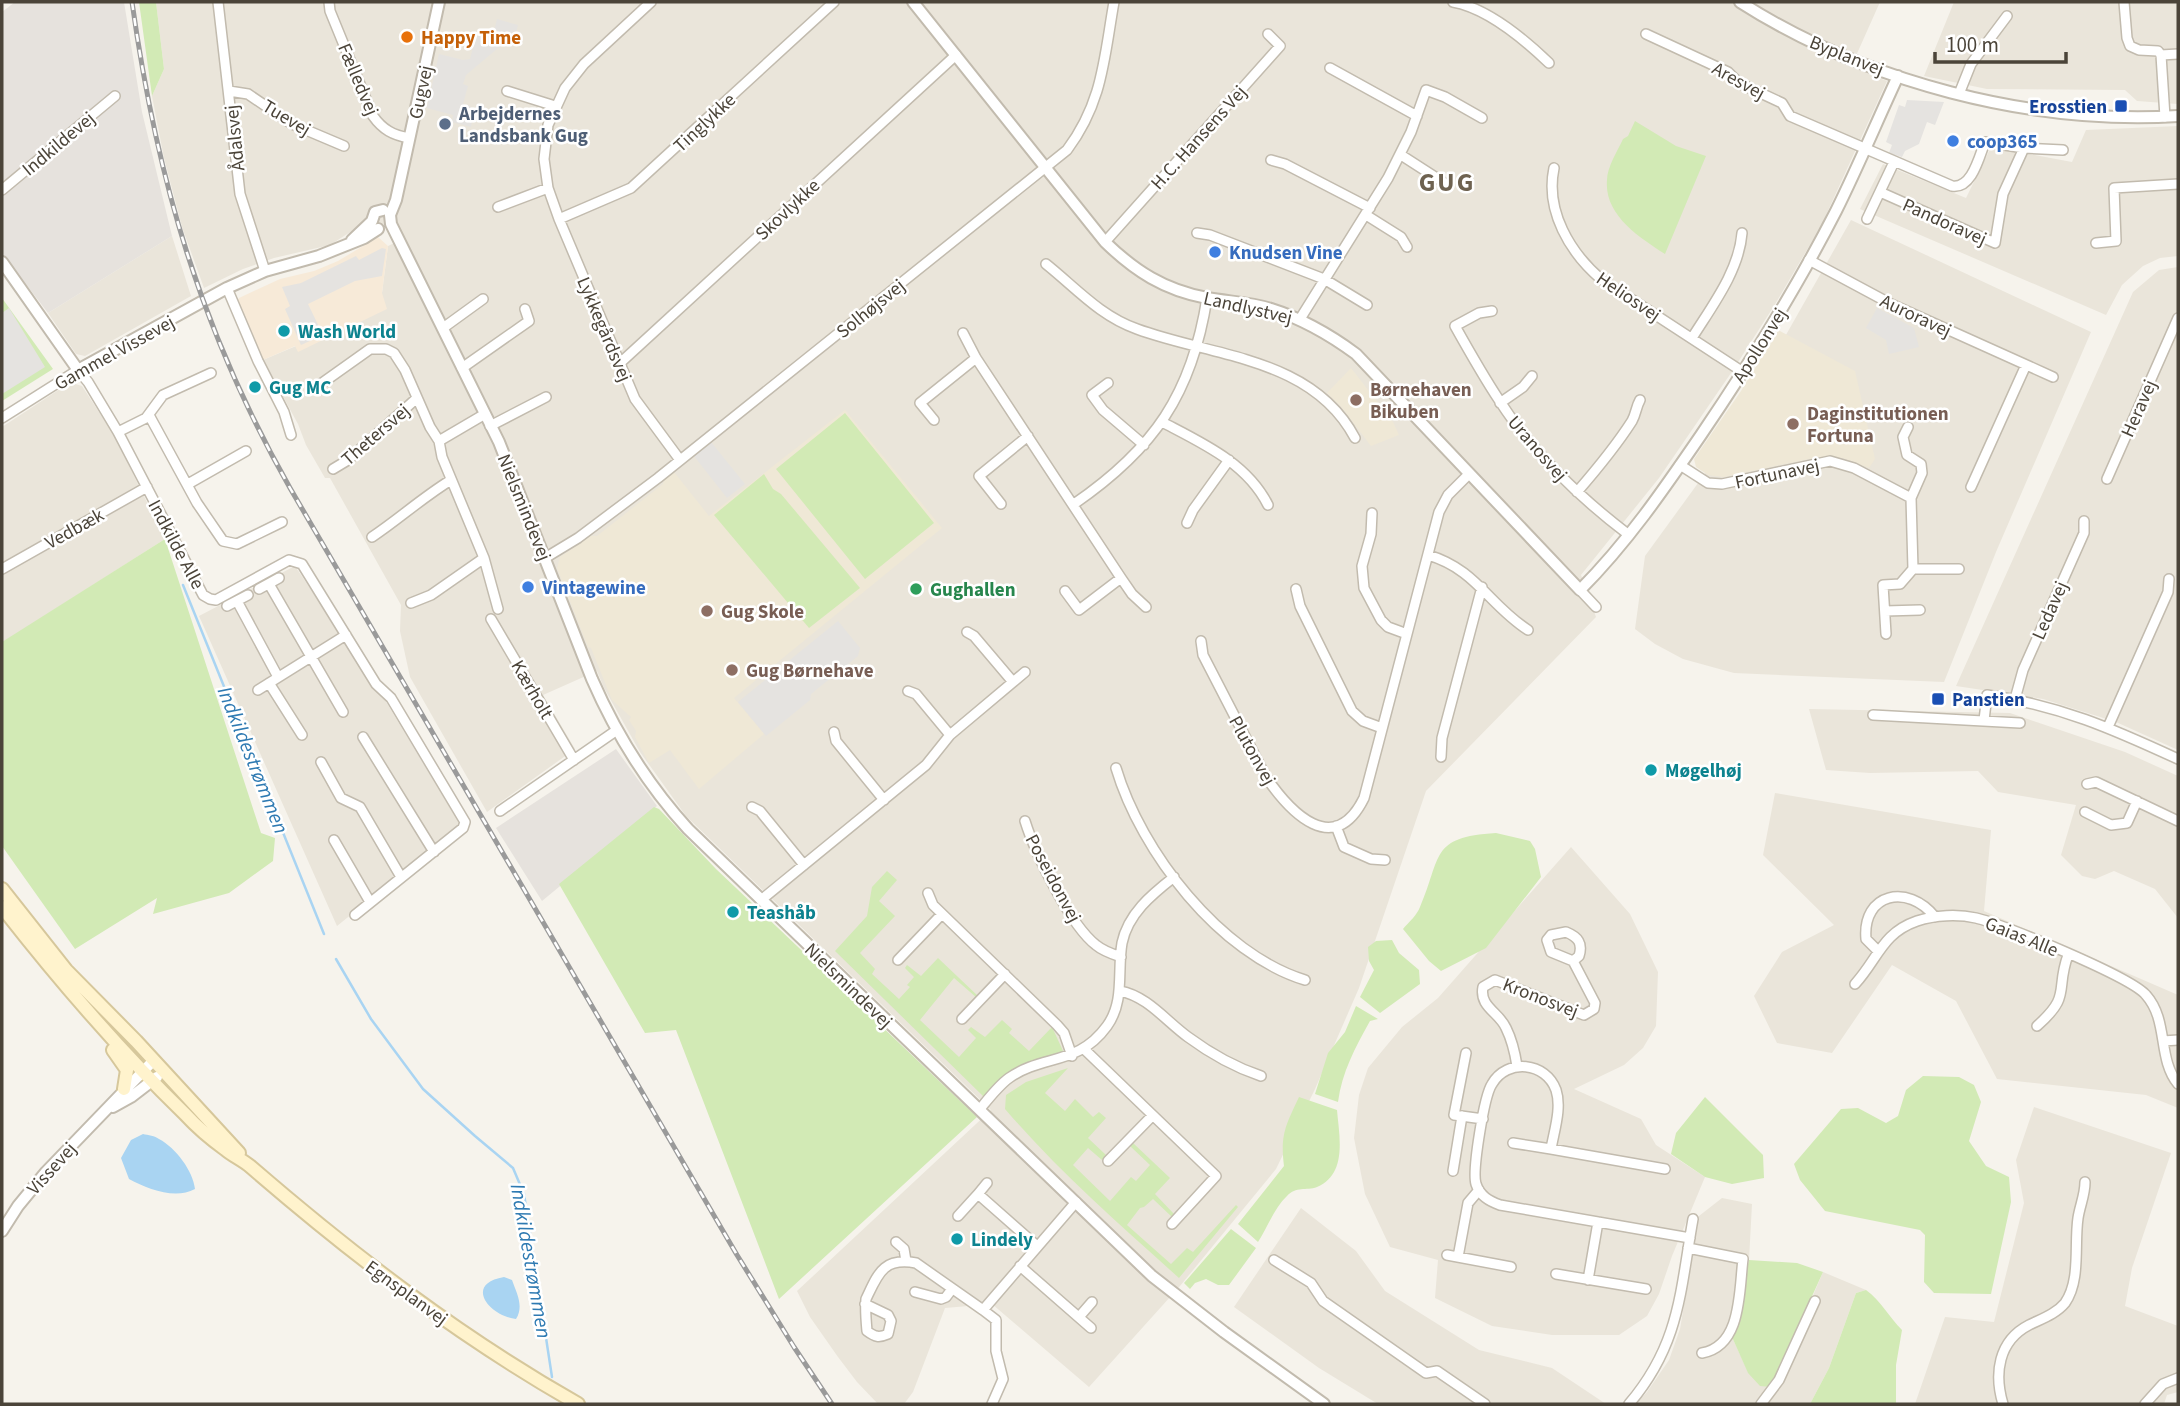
<svg xmlns="http://www.w3.org/2000/svg" width="2180" height="1406" viewBox="0 0 2180 1406" font-family="'Source Sans 3',sans-serif">
<style>
.residential{fill:#eae5da}
.commercial{fill:#f7ead8}
.industrial{fill:#e6e2dd}
.education{fill:#efe8d6}
.green{fill:#d2eab5}
.parking{fill:#e5e3e0}
.water{fill:#a9d4f2}
.lines{fill:none;stroke-linecap:round;stroke-linejoin:round}
.stream{stroke:#a9d4f2;stroke-width:2.5}
.minor-casing{stroke:#c2bbae;stroke-width:12}
.tertiary-casing{stroke:#c2bbae;stroke-width:14}
.secondary-casing{stroke:#d6c79b;stroke-width:16}
.minor{stroke:#fff;stroke-width:9}
.tertiary{stroke:#fff;stroke-width:10}
.secondary{stroke:#fff3cd;stroke-width:12}
.rail-casing{stroke:#9a9a9a;stroke-width:5}
.rail{stroke:#fff;stroke-width:2.5;stroke-dasharray:8;stroke-linecap:butt}
.food-dot{fill:#e8710a;stroke:#fff;stroke-width:2.5}
.transit-dot{fill:#1a4fb4;stroke:#fff;stroke-width:2.5}
.service-dot{fill:#5c6f8a;stroke:#fff;stroke-width:2.5}
.shop-dot{fill:#3f7fe0;stroke:#fff;stroke-width:2.5}
.culture-dot{fill:#0f9aa8;stroke:#fff;stroke-width:2.5}
.education-dot{fill:#8d6e63;stroke:#fff;stroke-width:2.5}
.leisure-dot{fill:#2e9e5b;stroke:#fff;stroke-width:2.5}
.labels{text-anchor:middle;stroke-width:5;stroke-linejoin:round;paint-order:stroke}
.food-label{font-size:19px;font-weight:bold;fill:#c56008;stroke:#fff;text-anchor:start}
.street-label{font-size:19px;fill:#4b4439;stroke:#fff}
.transit-label{font-size:19px;font-weight:bold;fill:#164399;stroke:#fff;text-anchor:end}
.service-label{font-size:19px;font-weight:bold;fill:#4e5e75;stroke:#fff;text-anchor:start}
.shop-label{font-size:19px;font-weight:bold;fill:#366cbe;stroke:#fff;text-anchor:start}
.culture-label{font-size:19px;font-weight:bold;fill:#0d838f;stroke:#fff;text-anchor:start}
.education-label{font-size:19px;font-weight:bold;fill:#785e54;stroke:#fff;text-anchor:start}
.leisure-label{font-size:19px;font-weight:bold;fill:#27864d;stroke:#fff;text-anchor:start}
.water-label{font-size:21px;font-style:italic;fill:#2e7ab2;stroke:#fff}
.district-label{font-size:26px;font-weight:bold;letter-spacing:2px;fill:#6e6250;stroke:#fff}
</style>
<rect width="100%" height="100%" fill="#f6f3ec"/>
<path class="residential" d="M156,2h1724l-29,65 36,14 -66,145 -47,80 -43,67 -72,105 -78,97 15,42 -170,174 -67,197 -44,101 -39,80 -96,117 -91,101 -97,-83 -47,4 -32,84 -9,12h-26l-21,-22 -19,-25 -28,-40 -13,-26 194,-181 -305,-294 -46,-64 -36,-64 -7,-17 -54,24 32,54 -88,63 -77,-135 -10,-46 1,-26 -71,-127h-5l-19,-33 -8,-21 -35,-64 33,-14 2,5 84,-58 6,-47 15,-7 -6,-13 -39,1 -28,18 -56,13 -31,11 -39,19 -22,-61 -18,-69 -12,-62 12,-27z
M1954,2h224v102l-41,-3 -12,-11 -138,-1 -63,-13z
M2178,126v130l-18,2 -17,8 -21,19 -16,30 -246,-106 23,-45 83,34 25,-51 81,15 14,-32z
M1851,220l240,112 -95,220 -52,130 -210,-9 -51,-14 -28,-15 -20,-15 10,-73 72,-99z
M172,236l19,60 -106,60 -9,-2 -28,-41z
M2178,267v483l-62,-28 -73,-23 -87,-13 177,-394 26,-22z
M72,383l10,3 32,49 51,104 -163,104v-216l64,-42z
M295,566l90,134 76,126 -124,100 -138,-310z
M1809,709l201,4 115,39 53,24v142l-23,-29 -41,-18 -19,8 -13,-3 -21,-21 15,-50 -78,-13 -20,-21 -108,2 -44,-3z
M1775,793l216,37 -7,81 194,84v113l-32,-13 -149,-16 -41,-78 -64,-36 -60,88 -55,-10 -23,-47 28,-44 52,-27 -71,-70z
M1571,847l59,67 28,58 -2,54 -13,22 -19,17 -50,24 67,30 15,26 49,32 -33,79 -13,38 -12,22 -28,19h-67l-60,-9 -57,-28 3,-38 -48,-13 -25,-53 -11,-56 5,-43 9,-27 34,-41 36,-29z
M2034,1107l137,46 -39,115 -7,38 53,20v66l-11,3 -3,9h-249l30,-87 49,5 30,-119 -8,-43z
M1722,1198l30,6 -3,56 -17,77 16,35 55,-53 20,-47 43,18 -10,3 -27,75 -19,36h-174l11,-12 22,-32 11,-31 19,-113z
M1301,1208l55,43 29,40 94,59 73,18 54,36h-228l-59,-36 -85,-61z"/>
<path class="commercial" d="M378,237l10,9 -6,47 5,16 -89,43 -3,-6 -32,14 -26,-59 2,-3 41,-19 34,-8 24,-10z"/>
<path class="industrial" d="M15,2h109l18,110 30,124 -124,77 -46,-60v-241z
M616,749l41,57 -115,95 -46,-73z"/>
<path class="education" d="M1778,330l77,41 20,88 -6,9 -27,-10 -24,-1 -94,20 -16,-2 -12,-8 -2,-8 47,-68z
M1351,368l42,54 6,13 -28,11 -29,-38 -15,-15z
M845,410l97,118 -208,170 30,36 -65,55 -29,-39 -21,13 -14,-26 1,-6 -7,-11 2,-3 -19,-17 -21,-52 -3,-1 -31,-79 3,-11 31,-21h6l66,-52 1,-5 10,-7 35,44z"/>
<path class="green" d="M139,2h17l8,67 -12,27z
M1635,121l41,25 30,10 -41,98c-26,-17 -61,-39 -58,-74 0,-13 11,-30 16,-41l5,-3z
M2,298l51,71 -51,32z
M845,413l89,110 -69,56 -89,-110z
M764,474l9,15 8,5 79,94 -51,40 -95,-113z
M165,539l96,294 14,5 -2,23 -44,32 -76,21 4,-16 -82,51 -73,-103v-204z
M654,807l5,2 57,60 261,248 -198,182 -103,-269 -31,3 -86,-149z
M1496,833l34,8 5,8 6,28 -55,71 -45,23 -12,-10 -26,-32c6,-7 14,-14 17,-22 22,-50 9,-70 76,-74z
M887,871l10,9 -18,21 16,15 -35,37 15,16 -3,5 27,25 11,-12 -3,-2 7,-8 -9,-9 2,-3 14,11 17,-18 40,38 -1,2 -23,-20 -34,42 39,37 17,-19 -8,-8 3,-3 14,10 17,-17 10,9 -3,4 20,18 23,-24 12,26 -49,19 -31,25 -149,-146 32,-35 5,-29z
M1392,940l7,13 20,17 1,14 -40,29 -20,-16 14,-27 -5,-9 -1,-14 8,-6z
M1356,1006l22,13 -8,2c-15,27 -28,51 -32,81l-23,-8 13,-41 17,-21z
M1068,1068l-23,25 20,18 10,-12 18,18 6,-5 7,6 -18,20 18,17 -4,5 -14,-12 -15,17 37,36 21,-24 5,4 14,-16 -20,-19 3,-3 37,35 -15,16 19,20 -2,3 -19,-18 -9,8 -4,1 -13,17 44,39 16,-16 6,4 43,-47 2,2 -59,71c-60,-54 -121,-107 -174,-169l1,-14 20,-13z
M1923,1076l36,1 15,8 7,17 -12,39 17,25 23,11 2,25 -20,92 -57,-1 -10,-11 1,-47 -5,-5 -95,-19 -25,-31 -6,-16 47,-55 17,-1 28,15 12,-7 8,-26z
M1299,1097l38,13c2,25 11,64 -20,77 -11,4 -21,-1 -30,9 -12,11 -20,32 -29,46l-20,-18 46,-58c-4,-32 2,-41 15,-69z
M1705,1097l58,58 1,23 -32,6 -27,-7 -34,-23 5,-21z
M1231,1229l25,19 -27,37h-11l-12,-6 -11,4 -5,6 -6,-6z
M1749,1260l48,3 26,9 -52,115 -11,-1 -12,-13 -16,-36z
M1866,1290c15,11 23,27 36,40l-6,35v39h-86l19,-36 27,-75z"/>
<path class="parking" d="M497,19l21,6 -2,8 -50,42 -3,9 5,2 -5,18 7,2 3,11 -2,10 -19,-5 1,-7 -26,-7 12,-54 24,6 7,-1 5,-20 7,-6 11,2z
M1907,100l37,2 -9,23 -8,-3 -8,22 -14,7 -3,6 -13,-4 3,-8 -6,-3 13,-37 6,2z
M382,248l4,1 -4,27 -27,5 -47,23 15,31 -22,10 -16,-36 5,-3 -8,-19 19,-4 55,-27 3,4z
M9,308l36,59 -43,27v-81z
M1877,308l37,20 5,19 -30,7 -3,-14 -20,-12z
M711,442l34,42 -18,14 -33,-42z
M838,621l22,27 -2,8 -47,38 -1,6 -44,36 -28,-34z"/>
<path class="water" d="M143,1134c5,1 12,2 16,5 17,9 34,32 36,50 -20,11 -47,0 -66,-10l-8,-21 10,-18z
M504,1277l8,3c5,14 12,26 4,39 -26,-3 -53,-35 -12,-42z"/>
<g class="lines">
<path class="stream" d="M183,585l141,349
M336,959l35,60 52,70 52,47 38,32 11,26 28,183"/>
<defs>
<path id="minor" d="M218,2l22,192 25,77
M329,2l1,9 43,105c10,14 20,19 36,22
M651,2l-67,62 -19,24 -17,37 -4,34 4,29 11,31 76,180 45,61
M1453,2c34,6 71,37 96,61
M2124,2l3,36 3,8 9,4 19,1 3,4
M1646,34l82,38 11,11 43,20 8,13 162,70c20,3 27,-29 33,-44l39,6 39,2
M1330,68l87,48
M229,91l19,3 44,30 52,22
M507,91l48,15
M1959,94l12,-30 36,-48
M2165,117l-4,-62 17,-1
M1401,155l45,29
M1271,160l14,4 85,44
M1554,168c-9,43 16,85 48,112l141,92
M2,190l113,-94
M1880,192l115,51 8,-49 21,-46
M498,207l50,-19
M1366,215l35,22 6,10
M559,219l72,-31 203,-186
M1867,219l27,-57
M1197,233l13,2 114,44 43,26
M1105,242l175,-196 -12,-12
M2096,243l20,-2 -2,-53 64,-4
M1809,260l82,44 162,73
M1046,264c30,24 54,52 91,65 76,28 175,28 218,109
M227,288l31,73 26,51 7,23
M1492,311l-13,2 -24,13c14,25 28,50 44,74 34,53 80,97 130,135
M1300,319l88,-141 23,-46 15,-42 19,7 37,21
M443,328l40,-29
M963,333l13,25 145,220 11,16 14,13
M1692,338c20,-32 47,-67 50,-105
M619,364l337,-309
M462,368l67,-47 -4,-12
M1108,383l-16,12 11,15 41,35
M318,386l52,-37h16l8,4 11,17 25,57 9,14 3,16 42,101 14,51
M1500,403l23,-16 9,-11
M149,415l48,88 26,38 14,3 45,-22
M2,418l76,-48 10,12 30,50 85,163 7,4 6,1 73,-40 13,4 74,120 15,14 74,124 -2,6 -108,87
M934,420l-14,-17 56,-45
M1162,422c40,21 85,41 106,83
M490,426l56,-29
M1908,427l-5,10 4,18 14,9 1,9 -11,25 2,71h46
M118,432l28,-14 17,-23 48,-22
M439,441l46,-27
M1680,465l28,18 14,1 108,-23 24,7 57,30
M333,469l15,-9 69,-62
M2107,479l71,-161
M188,484l58,-33
M1971,487l55,-122
M1577,492c20,-23 39,-46 55,-71 4,-7 4,-14 8,-21
M1001,504l-22,-28 49,-40
M1074,504c80,-55 118,-110 133,-206
M1372,513l-1,21 -9,32 2,22 17,32 7,7 19,7
M1187,523l6,-13 36,-50
M372,537c27,-18 51,-40 79,-57
M1428,555c48,14 61,50 100,75
M545,558l33,-20 80,-60 409,-328c36,-48 37,-92 47,-148
M2,569l145,-82
M269,584l74,128
M259,589l20,-11
M1296,589l4,17 52,105 11,10 19,7
M1580,590l16,17
M1065,591l14,19 42,-32
M237,601l41,76
M411,603l20,-8 53,-37
M227,606l21,-11
M1885,611l35,-1
M491,619l83,141
M967,632l7,4 39,46
M1886,634l-3,-49 17,-1 13,-15
M1201,641l2,14 63,122c24,35 68,82 98,21l75,-286 9,-17 21,-21
M269,683l33,52
M258,690l88,-55
M908,691l8,3 34,41
M2015,699l8,-29 61,-137v-12
M1873,715l147,8
M1984,720l3,-25c72,10 126,34 191,64
M2108,727l60,-135 1,-13
M834,732l2,9 48,59
M363,737l71,115
M1441,757l1,-19 40,-151
M321,762l20,36 19,9 41,70
M1116,768c25,84 104,186 189,212
M2087,784l9,-2 82,39
M752,807l8,4 44,54
M500,811l117,-81
M2085,812l26,13 16,-2 10,-22
M1025,821c10,32 45,104 71,124 7,6 16,9 25,12
M1336,826l8,21 27,12 14,1
M334,840l36,62
M928,893l5,12 124,120 7,8 8,23
M761,900l165,-135 24,-30 75,-63
M1877,950l-11,-11c-4,-46 42,-56 69,-22
M898,960l44,-46
M1855,984c23,-25 27,-51 62,-63 18,-6 41,-7 59,-3 27,6 155,59 170,77 23,26 11,63 32,89
M1120,991c27,5 46,30 68,46 23,17 46,30 73,39
M962,1019l43,-45
M2037,1026c35,-31 18,-35 31,-71
M2163,1041l15,-1
M1084,1049l132,127 -44,48
M1466,1053l-12,62 29,4
M1517,1066c-2,-13 -5,-26 -11,-38 -7,-16 -27,-21 -23,-41l12,-7 89,35 10,-6 1,-6 -22,-42 6,-5c4,-13 -1,-19 -13,-24l-15,3 -4,5 4,12 22,9
M980,1109c9,-11 18,-23 29,-31 34,-24 69,-12 98,-52 18,-25 10,-54 15,-83 6,-29 29,-48 52,-66
M1513,1143l38,6
M1108,1161l44,-45
M1665,1169l-114,-20c3,-18 11,-41 5,-59 -10,-28 -49,-32 -64,-6 -8,12 -20,87 -16,100 4,12 13,17 24,21l190,33
M1453,1171l9,-55
M978,1194l9,-11
M958,1216l20,-22 59,52
M896,1242l8,7 2,12
M1688,1248l55,11c-4,32 -1,87 -41,94
M1447,1255l64,12
M1458,1257l10,-54 11,-13
M1274,1260l37,23 12,18 103,72 11,-2 48,33
M1020,1266l71,62
M1556,1274l90,15
M1588,1280l10,-58
M915,1292l26,7 5,-2 6,-8
M865,1304l23,11 3,6 -3,13c-9,4 -13,3 -21,-3 -1,-11 -2,-21 -1,-32 12,-25 17,-42 50,-36l67,47 93,-108
M983,1310l13,10v31l7,28 -11,25
M1079,1317l13,-15
M1629,1404c51,-60 51,-112 64,-185
M1761,1404l18,-24 36,-79
M2003,1404c-9,-30 -5,-63 26,-79 12,-6 27,-11 36,-22 16,-23 9,-58 13,-85 2,-13 7,-23 7,-36
M2145,1404l18,-20 15,-6"/>
<path id="tertiary" d="M439,2l-43,198 -6,15 1,9 108,218 93,237c24,55 55,105 96,150l464,447 72,56 100,72
M913,2l192,240c30,29 59,48 102,56 21,4 43,4 64,11 32,10 58,25 85,45l224,236c47,-47 84,-101 121,-155 49,-72 95,-146 135,-224 22,-44 41,-90 62,-135
M1740,2c125,80 291,123 438,114
M352,240l20,-19 3,-9 8,-2
M2,262l76,108 149,-82 38,-17 54,-15 45,-18 14,-9
M113,1107l18,-10 26,-20
M2,1231l16,-25 28,-34 107,-111"/>
<path id="secondary" d="M2,889l64,81 70,71 103,112
M2,907c57,73 117,143 183,207 12,13 26,25 40,35 8,7 18,11 26,18 103,89 209,170 327,237
M113,1050l14,20 -3,19"/>
</defs>
<use href="#minor" class="minor-casing"/>
<use href="#tertiary" class="tertiary-casing"/>
<use href="#secondary" class="secondary-casing"/>
<use href="#minor" class="minor"/>
<use href="#tertiary" class="tertiary"/>
<use href="#secondary" class="secondary"/>
<defs>
<path id="rail" d="M132,2c25,178 69,329 158,486l447,767 57,92 38,57"/>
</defs>
<use href="#rail" class="rail-casing"/>
<use href="#rail" class="rail"/>
</g>
<circle class="food-dot" cx="407" cy="37" r="7"/>
<g class="transit-dot">
<rect x="2114" y="99" width="14" height="14" rx="3.5"/>
<rect x="1931" y="692" width="14" height="14" rx="3.5"/>
</g>
<circle class="service-dot" cx="445" cy="124" r="7"/>
<g class="shop-dot">
<circle cx="1953" cy="141" r="7"/>
<circle cx="1215" cy="252" r="7"/>
<circle cx="528" cy="587" r="7"/>
</g>
<g class="culture-dot">
<circle cx="284" cy="331" r="7"/>
<circle cx="255" cy="387" r="7"/>
<circle cx="1651" cy="770" r="7"/>
<circle cx="733" cy="912" r="7"/>
<circle cx="957" cy="1239" r="7"/>
</g>
<g class="education-dot">
<circle cx="1356" cy="400" r="7"/>
<circle cx="1793" cy="424" r="7"/>
<circle cx="707" cy="611" r="7"/>
<circle cx="732" cy="670" r="7"/>
</g>
<circle class="leisure-dot" cx="916" cy="589" r="7"/>
<g class="labels">
<g class="food-label">
<text x="421" y="44">Happy Time</text>
</g>
<g class="street-label">
<text transform="translate(1847 55) rotate(22)" y="7">Byplanvej</text>
<text transform="translate(359 79) rotate(67)" y="7">Fælledvej</text>
<text transform="translate(1739 80) rotate(29)" y="7">Aresvej</text>
<text transform="translate(420 92) rotate(-78)" y="7">Gugvej</text>
<text transform="translate(287 117) rotate(31)" y="7">Tuevej</text>
<text transform="translate(704 122) rotate(-43)" y="7">Tinglykke</text>
<text transform="translate(1198 137) rotate(-48)" y="7">H.C. Hansens Vej</text>
<text transform="translate(234 138) rotate(-96)" y="7">Ådalsvej</text>
<text transform="translate(58 143) rotate(-40)" y="7">Indkildevej</text>
<text transform="translate(787 209) rotate(-43)" y="7">Skovlykke</text>
<text transform="translate(1945 221) rotate(24)" y="7">Pandoravej</text>
<text transform="translate(1629 296) rotate(34)" y="7">Heliosvej</text>
<text transform="translate(1248 307) rotate(13)" y="7">Landlystvej</text>
<text transform="translate(870 308) rotate(-39)" y="7">Solhøjsvej</text>
<text transform="translate(1916 315) rotate(25)" y="7">Auroravej</text>
<text transform="translate(605 329) rotate(67)" y="7">Lykkegårdsvej</text>
<text transform="translate(1759 345) rotate(-58)" y="7">Apollonvej</text>
<text transform="translate(114 352) rotate(-29)" y="7">Gammel Vissevej</text>
<text transform="translate(2138 408) rotate(-66)" y="7">Heravej</text>
<text transform="translate(375 434) rotate(-41)" y="7">Thetersvej</text>
<text transform="translate(1538 448) rotate(49)" y="7">Uranosvej</text>
<text transform="translate(1777 473) rotate(-12)" y="7">Fortunavej</text>
<text transform="translate(525 507) rotate(68)" y="7">Nielsmindevej</text>
<text transform="translate(74 528) rotate(-29)" y="7">Vedbæk</text>
<text transform="translate(177 544) rotate(62)" y="7">Indkilde Alle</text>
<text transform="translate(2049 610) rotate(-66)" y="7">Ledavej</text>
<text transform="translate(533 689) rotate(60)" y="7">Kærholt</text>
<text transform="translate(1253 750) rotate(61)" y="7">Plutonvej</text>
<text transform="translate(1054 878) rotate(62)" y="7">Poseidonvej</text>
<text transform="translate(2022 936) rotate(22)" y="7">Gaias Alle</text>
<text transform="translate(849 985) rotate(44)" y="7">Nielsmindevej</text>
<text transform="translate(1541 997) rotate(21)" y="7">Kronosvej</text>
<text transform="translate(51 1168) rotate(-48)" y="7">Vissevej</text>
<text transform="translate(407 1292) rotate(36)" y="7">Egnsplanvej</text>
</g>
<g class="transit-label">
<text x="2107" y="113">Erosstien</text>
<text x="1952" y="706" text-anchor="start">Panstien</text>
</g>
<g class="service-label">
<text x="459" y="120">Arbejdernes<tspan x="459" dy="22">Landsbank Gug</tspan></text>
</g>
<g class="shop-label">
<text x="1967" y="148">coop365</text>
<text x="1229" y="259">Knudsen Vine</text>
<text x="542" y="594">Vintagewine</text>
</g>
<g class="culture-label">
<text x="298" y="338">Wash World</text>
<text x="269" y="394">Gug MC</text>
<text x="1665" y="777">Møgelhøj</text>
<text x="747" y="919">Teashåb</text>
<text x="971" y="1246">Lindely</text>
</g>
<g class="education-label">
<text x="1370" y="396">Børnehaven<tspan x="1370" dy="22">Bikuben</tspan></text>
<text x="1807" y="420">Daginstitutionen<tspan x="1807" dy="22">Fortuna</tspan></text>
<text x="721" y="618">Gug Skole</text>
<text x="746" y="677">Gug Børnehave</text>
</g>
<g class="leisure-label">
<text x="930" y="596">Gughallen</text>
</g>
<g class="water-label">
<text transform="translate(253 760) rotate(68)" y="7">Indkildestrømmen</text>
<text transform="translate(531 1261) rotate(80)" y="7">Indkildestrømmen</text>
</g>
<g class="district-label">
<text x="1447" y="191">GUG</text>
</g>
</g>
<rect width="2180" height="1406" fill="none" stroke="#4b4439" stroke-width="7"/>
<path d="M1935 52v10h131v-10" fill="none" stroke="#4b4439" stroke-width="3.5"/>
<text x="1946" y="52" font-size="21" fill="#4b4439" stroke="#ffffff" stroke-width="5" paint-order="stroke">100 m</text>
</svg>
